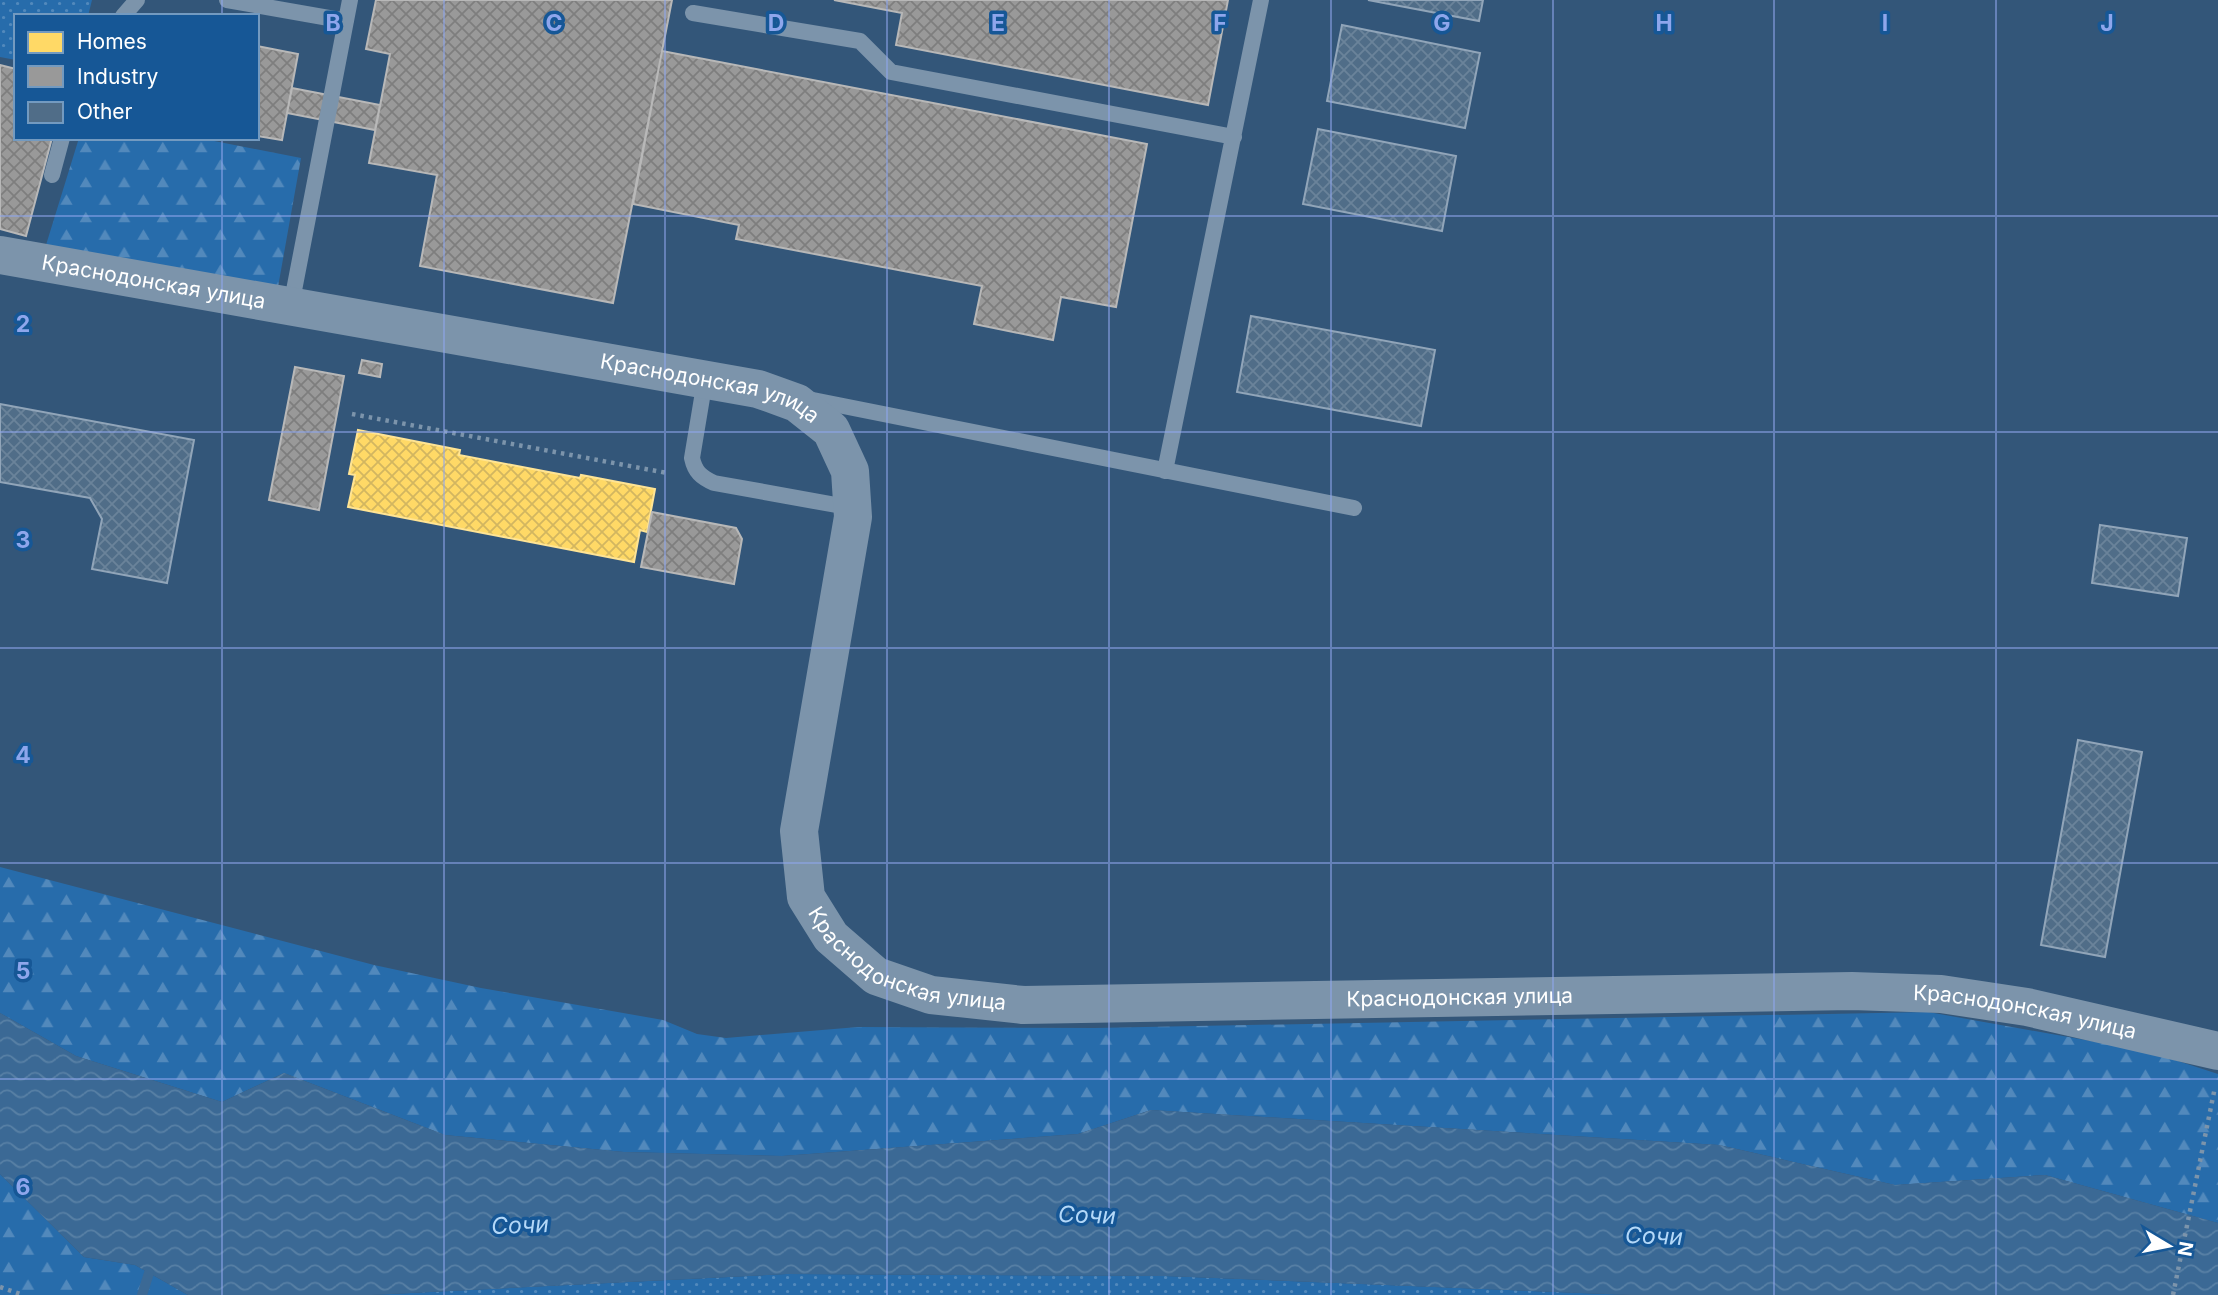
<svg xmlns="http://www.w3.org/2000/svg" width="2218" height="1295" viewBox="0 0 2218 1295" font-family="Inter,sans-serif">
<style>
.forest{fill:url(#forest-firs)}
.garden{fill:url(#garden-dots)}
.water{fill:url(#water-waves)}
.homes{fill:url(#homes-cross-hatch);stroke:#ffe494;stroke-width:2}
.industry{fill:url(#industry-cross-hatch);stroke:#b8b8b8;stroke-width:2}
.lines{fill:none;stroke-linecap:round;stroke-linejoin:round}
.stream{stroke:#3b6995;stroke-width:10}
.building{fill:url(#building-cross-hatch);stroke:#91a5b9;stroke-width:2}
.path{stroke:#7c94ab;stroke-width:4.5;stroke-dasharray:3.5 5;stroke-linecap:butt}
.service{stroke:#7c94ab;stroke-width:16}
.tertiary{stroke:#7c94ab;stroke-width:38}
.grid{fill:none;stroke:#8ea6ec;stroke-width:2;stroke-opacity:0.55}
.labels{text-anchor:middle;stroke-width:7;stroke-linejoin:round;paint-order:stroke}
.street-label{font-size:21px;fill:#fff;stroke:#165796}
.water-label{font-size:23px;font-style:italic;fill:#b4d8f8;stroke:#165796}
.grid-label{font-size:23px;text-anchor:middle;font-weight:bold;fill:#8ea6ec;stroke:#165796;stroke-width:7;stroke-linejoin:round;paint-order:stroke}
</style>
<defs>
<pattern id="forest-firs" width="22" height="20" patternUnits="userSpaceOnUse" patternTransform="scale(1.75)"><rect width="22" height="20" fill="#276cab"/><path d="M5 1l3.5 6h-7zM16 11l3.5 6h-7z" fill="#5289bc"/></pattern>
<pattern id="garden-dots" width="8" height="8" patternUnits="userSpaceOnUse" patternTransform="scale(1.75)"><rect width="8" height="8" fill="#276cab"/><path d="M2 2h.1M6 6h.1" fill="none" stroke="#5289bc" stroke-width="1.8" stroke-linecap="round"/></pattern>
<pattern id="water-waves" width="16" height="10" patternUnits="userSpaceOnUse" patternTransform="scale(1.75)"><rect width="16" height="10" fill="#3b6995"/><path d="M0 5q4-4 8 0t8 0" fill="none" stroke="#5880a5"/></pattern>
<pattern id="homes-cross-hatch" width="8" height="8" patternUnits="userSpaceOnUse" patternTransform="scale(1.75)"><rect width="8" height="8" fill="#ffd966"/><path d="M0 0l8 8M0 8l8-8" fill="none" stroke="#d2b660"/></pattern>
<pattern id="industry-cross-hatch" width="8" height="8" patternUnits="userSpaceOnUse" patternTransform="scale(1.75)"><rect width="8" height="8" fill="#999"/><path d="M0 0l8 8M0 8l8-8" fill="none" stroke="#7e7e7e"/></pattern>
<pattern id="building-cross-hatch" width="8" height="8" patternUnits="userSpaceOnUse" patternTransform="scale(1.75)"><rect width="8" height="8" fill="#506d88"/><path d="M0 0l8 8M0 8l8-8" fill="none" stroke="#6a839a"/></pattern>
</defs>
<rect width="100%" height="100%" fill="#335679"/>
<path class="forest" d="M79,138h120l102,20 -23,129 -232,-42z
M0,867l374,98 107,23 182,32 34,14 29,4 132,-11 237,1 833,-16 219,39 71,23v149l-173,-48 -150,10 -176,-40 -568,-35 -73,24 -296,22 -158,-4 -179,-17 -161,-62 -62,29 -146,-46 -76,-43z
M0,1174l84,83 51,8 53,30h-188z"/>
<path class="garden" d="M0,0h92l-4,16 -31,-2 -1,2h-40v44l-16,-3z
M787,1274l378,2 466,19h-1260z"/>
<path class="water" d="M0,1013l76,43 146,46 62,-29 161,62 179,17 158,4 296,-22 73,-24 568,35 176,40 150,-10 173,48v72h-587l-466,-19 -378,-2 -416,21h-183l-53,-30 -51,-8 -84,-83z"/>
<path class="homes" d="M358,430l102,20 -1,5 121,23 1,-3 74,14 -8,43 -7,-2 -6,32 -286,-55 7,-32 -6,-1z"/>
<path class="industry" d="M376,0h296l-59,303 -193,-37 17,-91 -68,-12 21,-109 -24,-5z
M834,0h394l-20,105 -312,-60 6,-32z
M257,46l41,8 -16,86 -25,-4z
M662,51l485,93 -31,163 -55,-10 -8,43 -79,-16 8,-38 -246,-47 3,-14 -106,-21z
M0,65l16,4v69h36l-26,98 -26,-7z
M292,88l88,17 -5,25 -88,-17z
M362,360l20,4 -2,13 -21,-4z
M295,367l49,9 -25,134 -50,-10z
M652,512l84,16 6,11 -8,45 -93,-17z"/>
<g class="lines">
<path class="stream" d="M142,1295l7,-22"/>
</g>
<path class="building" d="M1368,0h115l-4,21z
M1342,25l138,28 -15,75 -138,-27z
M1318,129l138,27 -14,75 -139,-27z
M1251,316l184,34 -14,76 -184,-34z
M0,404l194,36 -27,143 -75,-14 10,-50 -12,-21 -90,-16z
M2100,525l87,13 -9,58 -86,-13z
M2078,740l64,12 -37,205 -64,-12z"/>
<g class="lines">
<path class="path" d="M352,414l315,59
M0,1287l23,8
M2173,1295l42,-208"/>
<path class="service" d="M227,0l119,21
M693,13l167,28 31,31 343,65
M123,16l14,-16
M52,175l10,-37
M291,306l59,-306
M705,380l-13,78c3,14 9,19 22,25l139,25
M808,399l546,109
M1165,471l96,-471"/>
<path class="tertiary" id="s1" d="M0,255l758,134 39,14 34,27 19,41 3,46 -54,314 7,66 25,40 45,39 55,19 92,10 829,-14 89,3 86,13 191,44"/>
</g>
<path class="grid" d="M222,0v16M444,0v1295M665,0v1295M887,0v1295M1109,0v1295M1331,0v1295M1553,0v1295M1774,0v1295M1996,0v1295M222,138v1157M0,216h2218M0,432h2218M0,648h2218M0,863h2218M0,1079h2218"/>
<g class="labels">
<g class="street-label">
<text dy="7" stroke="none"><textPath href="#s1" startOffset="156">Краснодонская улица</textPath></text>
<text dy="7" stroke="none"><textPath href="#s1" startOffset="723">Краснодонская улица</textPath></text>
<text dy="7" stroke="none"><textPath href="#s1" startOffset="1458">Краснодонская улица</textPath></text>
<text dy="7" stroke="none"><textPath href="#s1" startOffset="2025">Краснодонская улица</textPath></text>
<text dy="7" stroke="none"><textPath href="#s1" startOffset="2592">Краснодонская улица</textPath></text>
</g>
<g class="water-label">
<text transform="translate(1087 1215) rotate(2)" y="8">Сочи</text>
<text transform="translate(520 1225) rotate(-2)" y="8">Сочи</text>
<text transform="translate(1654 1236) rotate(2)" y="8">Сочи</text>
</g>
</g>
<g class="grid-label">
<text x="333" y="31">B</text>
<text x="554" y="31">C</text>
<text x="776" y="31">D</text>
<text x="998" y="31">E</text>
<text x="1220" y="31">F</text>
<text x="1442" y="31">G</text>
<text x="1664" y="31">H</text>
<text x="1885" y="31">I</text>
<text x="2107" y="31">J</text>
<text x="23" y="332">2</text>
<text x="23" y="548">3</text>
<text x="23" y="763">4</text>
<text x="23" y="979">5</text>
<text x="23" y="1195">6</text>
</g>
<rect x="14" y="14" width="245" height="126" fill="#165796" stroke="#739ac0" stroke-width="2"/>
<rect x="28" y="32" width="35" height="21" fill="#ffd966" stroke="#739ac0" stroke-width="2"/>
<text x="77" y="49" font-size="21" fill="#ffffff">Homes</text>
<rect x="28" y="66" width="35" height="21" fill="#999999" stroke="#739ac0" stroke-width="2"/>
<text x="77" y="84" font-size="21" fill="#ffffff">Industry</text>
<rect x="28" y="102" width="35" height="21" fill="#506d88" stroke="#739ac0" stroke-width="2"/>
<text x="77" y="119" font-size="21" fill="#ffffff">Other</text>
<g transform="translate(2169 1246) rotate(100)" stroke="#165796" stroke-width="5" paint-order="stroke">
<path d="M0-5L12 26L0 18L-12 26Z" fill="#ffffff"/>
<text y="-10" font-size="19" font-weight="bold" text-anchor="middle" fill="#ffffff">N</text>
</g>
</svg>
